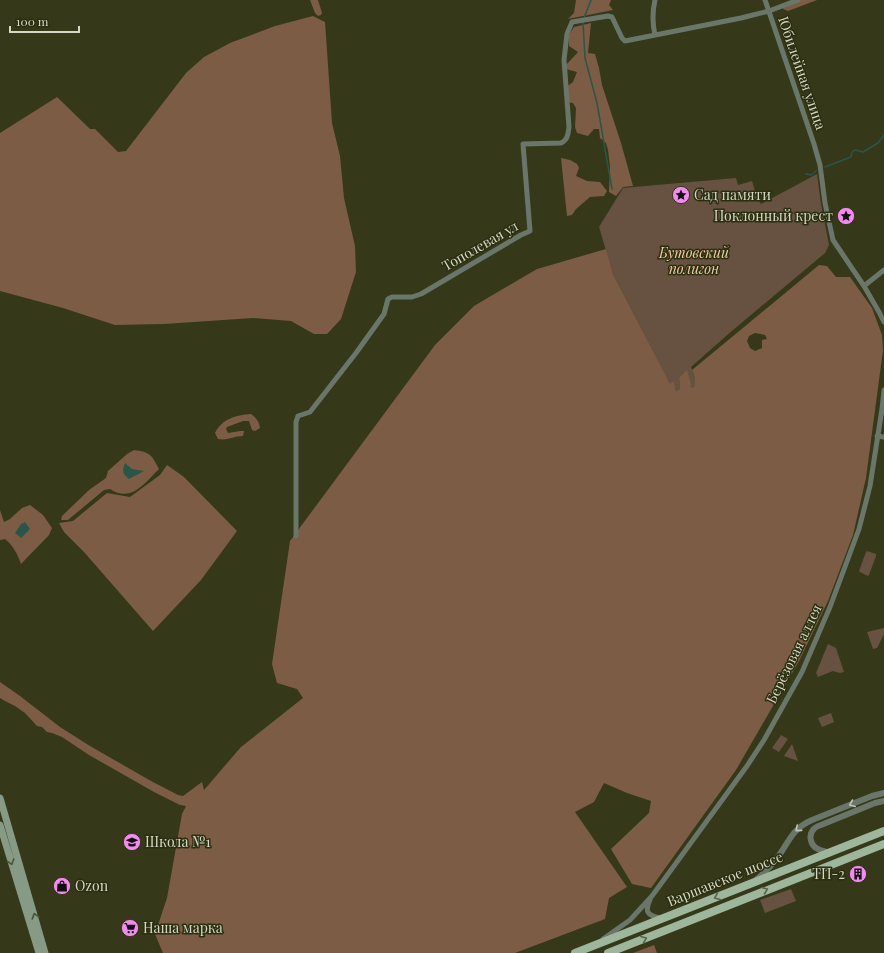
<svg xmlns="http://www.w3.org/2000/svg" width="884" height="953" viewBox="0 0 884 953" font-family="'Playfair Display',serif">
<style>
.green{fill:#675141}
.forest{fill:#7c5c45;fill-rule:evenodd}
.water{fill:#2a564a}
.lines{fill:none;stroke-linecap:round;stroke-linejoin:round}
.stream{stroke:#2a564a;stroke-width:1.5}
.minor{stroke:#6a766a;stroke-width:5}
.tertiary{stroke:#6a766a;stroke-width:6}
.secondary{stroke:#879a86;stroke-width:7}
.primary{stroke:#9db69c;stroke-width:8}
.oneway{stroke:#c0c4b4}
.oneway2{stroke:#4b5439}
.oneway3{stroke:#596548}
.labels{text-anchor:middle;stroke-width:3;stroke-linejoin:round;paint-order:stroke}
.street-label{font-size:14px;fill:#d5d8c6;stroke:#2b2f10}
.poi-label{font-size:14px;fill:#d5d8c6;stroke:#2b2f10;text-anchor:start}
.park-label{font-size:14px;font-style:italic;fill:#f8cbab;stroke:#2b2f10}
</style>
<rect width="100%" height="100%" fill="#35391a"/>
<path class="green" d="M817,174l4,30 8,41 -4,8 -92,77 -42,37 4,11v8l-4,2 -11,-6v7l-4,2 -2,-9 -4,3 -57,-111 -14,-47 24,-39 113,-10 2,7 14,-4 5,17 4,6z
M867,551l9,3v2l-7,19 -1,1 -8,-4 -1,-1 7,-19z
M884,628v6l-7,14 -4,1 -6,-17z
M828,644l8,4 8,24 -4,1 -7,-2 -15,6 -2,-4z
M831,713l3,9 -12,5 -4,-9z
M781,735l7,4 -9,13 -7,-4z
M792,744l6,17 -14,-5z
M791,889l5,12 -31,12 -5,-13z"/>
<path class="forest" d="M310,0h8l4,13 -1,2 -3,1 -3,-3z
M576,0h35l-2,5 4,5 -45,9 6,-6z
M797,0h20l-29,11 -5,-2 1,-4z
M313,16l12,6 7,101 8,33 4,42 11,48 1,26 -15,47 -14,15h-13l-23,-13 -38,-3 -89,6 -49,1 -52,-17 -63,-17v-158l57,-36 33,32h5l23,23 8,-1 60,-78 18,-16 26,-14 45,-17z
M591,23l-3,30 7,1 4,14 3,17 19,58 12,43 -10,1 -7,9 -7,-4 1,-26 -2,-16 -2,-7 -6,-5 -1,-9h-5l-6,7 -11,-3 -2,-6 1,-19 -3,-5 -6,-1 -1,-15 7,-5 4,-10 -11,-3v-4l12,-13 -9,-6v-11l5,-8z
M561,158l9,2 7,4 2,4 -3,8 11,5 13,1 7,9 -3,5 -14,1 -14,12 -4,6 -5,1z
M606,249l7,25 57,110 4,-3 2,10 4,-2v-7l-1,-4 8,-8 3,10 1,8 4,-2v-8l-3,-8 127,-105 8,1 9,11h14l22,31 10,27 1,15 -17,128 -13,57 -25,66 -29,60 -63,109 -85,118 -19,-4 -21,-35 38,-36 2,-12 -24,-8 -23,-10 -10,19 -19,10 52,75 -18,11 -4,21 -90,34h-352l-8,-19 12,-36 15,-84 4,-8 -6,-1 -26,-13 -65,-37 -27,-18 -10,-4 -5,-1 -5,-5 -5,-1 -12,-13 -10,-7 -10,-5 -5,-3v-16l20,14 40,31 30,19 61,35 27,14 5,1 19,-14 2,8 37,-43 62,-49 -6,-9 -20,-6 -5,-19 18,-123 145,-196 39,-39 63,-37zM755,333l10,2 2,4 -5,1v8l-7,3 -5,-3 -3,-7 2,-5z
M251,414c5,4 8,7 9,14l-5,3 -3,-1 -3,-9h-6l-16,6 -1,2 2,4 12,-2h4l-1,5c-9,0 -16,5 -25,3l-3,-6c7,-14 21,-18 36,-19z
M134,450c16,2 18,5 25,19 -14,14 -28,34 -49,20l-6,1 -36,30h-7l1,-4 27,-26 17,-12 2,-7 19,-17z
M167,465l17,12 53,54 -36,49 -48,51 -69,-79 -20,-20 -5,-9 14,-2 34,-28 23,4 30,-22z
M30,505l13,10 9,13 -3,7 -28,29c-3,-9 -8,-19 -16,-25l-5,1v-30l4,12 6,-3 12,-11z
M654,945l3,8h-24z"/>
<path class="water" d="M125,463l7,6 12,2 -15,8c-7,-6 -7,-7 -4,-16z
M25,522l5,7 -9,9 -6,-5 6,-9z"/>
<g class="lines">
<path class="stream" d="M584,18l7,-18
M583,22l2,36 12,45 15,86
M825,167l26,-10 1,-5 3,-2 8,2 15,-9 6,-8
M806,174l5,1 5,-4"/>
<path class="minor" d="M765,0l49,144 6,21 5,38 8,37 31,46 15,26 5,10
M655,35c-3,-13 -3,-22 0,-35
M864,286l20,-16
M877,436l7,1
M296,536v-114l2,-6 12,-4 46,-59 28,-39 4,-15 4,-2h20l9,-3 100,-59 9,-4 -7,-87 38,-1c7,-3 7,-9 8,-16l-5,-67 3,-26 5,-12 36,-6 4,1 10,21 3,3 116,-23 28,-7 29,-11
M650,900c-6,12 -2,16 11,18
M603,939l27,-19 22,-24 95,-130 17,-26 38,-68 28,-65 29,-78 11,-43 12,-77 2,-19"/>
<path class="tertiary" d="M827,852c-3,-1 -6,-1 -9,-3 -7,-3 -10,-13 -5,-19 2,-3 5,-4 8,-5l54,-22 9,-2
M756,880c8,-7 16,-15 22,-23 12,-17 14,-28 34,-37l60,-24 12,-3"/>
<path class="secondary" d="M0,798l45,155
M0,825l39,128"/>
<path class="primary" d="M575,953l309,-122
M608,953l276,-109"/>
</g>
<defs><path id="oneway-chevron" d="M-2-3.5L2.5 0L-2 3.5" fill="none" stroke-width="1.6" stroke-linecap="round" stroke-linejoin="round"/></defs>
<g class="oneway">
<use href="#oneway-chevron" transform="translate(852 804) rotate(158)"/>
<use href="#oneway-chevron" transform="translate(798 829) rotate(139)"/>
</g>
<g class="oneway2">
<use href="#oneway-chevron" transform="translate(11 862) rotate(73)"/>
<use href="#oneway-chevron" transform="translate(35 916) rotate(-106)"/>
</g>
<g class="oneway3">
<use href="#oneway-chevron" transform="translate(765 890) rotate(-22)"/>
<use href="#oneway-chevron" transform="translate(717 897) rotate(158)"/>
<use href="#oneway-chevron" transform="translate(644 939) rotate(-22)"/>
</g>
<defs>
<symbol id="sight-disc" viewBox="-11 -11 22 22"><circle r="9.5" fill="#f489ef" stroke="#2b2f10"/><path d="M0-6L1.8-2.2L6-1.7L2.9 1.2L3.7 5.4L0 3.3L-3.7 5.4L-2.9 1.2L-6-1.7L-1.8-2.2Z" fill="#111"/></symbol>
<symbol id="school-disc" viewBox="-11 -11 22 22"><circle r="9.5" fill="#f489ef" stroke="#2b2f10"/><path d="M0-5L7-2L0 1L-7-2ZM-4 1L0 2.5L4 1V4Q0 6-4 4Z" fill="#111"/></symbol>
<symbol id="building-disc" viewBox="-11 -11 22 22"><circle r="9.5" fill="#f489ef" stroke="#2b2f10"/><path d="M-4-6H4V6H1V3H-1V6H-4ZM-2.5-4.3h1.7v1.8h-1.7ZM.8-4.3h1.7v1.8H.8ZM-2.5-1h1.7V.8h-1.7ZM.8-1h1.7V.8H.8Z" fill="#111"/></symbol>
<symbol id="shop-disc" viewBox="-11 -11 22 22"><circle r="9.5" fill="#f489ef" stroke="#2b2f10"/><path d="M-5-2.5h2.3a2.7 3.5 0 0 1 5.4 0H5L5.5 6h-11ZM-1.5-2.5h3a1.5 2.3 0 0 0-3 0Z" fill="#111"/></symbol>
<symbol id="supermarket-disc" viewBox="-11 -11 22 22"><circle r="9.5" fill="#f489ef" stroke="#2b2f10"/><path d="M-6-5.5h2.5l.6 2H6L4.5 2H-2.5L-4.4-4H-6ZM-1.5 3.2a1.3 1.3 0 1 0 .1 0ZM3 3.2a1.3 1.3 0 1 0 .1 0Z" fill="#111"/></symbol>
</defs>
<g fill-rule="evenodd">
<use href="#sight-disc" x="671" y="185" width="20" height="20"/>
<use href="#sight-disc" x="836" y="206" width="20" height="20"/>
<use href="#school-disc" x="122" y="832" width="20" height="20"/>
<use href="#building-disc" x="848" y="864" width="20" height="20"/>
<use href="#shop-disc" x="52" y="876" width="20" height="20"/>
<use href="#supermarket-disc" x="120" y="918" width="20" height="20"/>
</g>
<g class="labels">
<g class="street-label">
<text transform="translate(802 73) rotate(71)" y="5">Юбилейная улица</text>
<text transform="translate(480 246) rotate(-30)" y="5">Тополевая ул</text>
<text transform="translate(794 654) rotate(-64)" y="5">Берёзовая аллея</text>
<text transform="translate(725 879) rotate(-22)" y="5">Варшавское шоссе</text>
</g>
<g class="poi-label">
<text x="694" y="200">Сад памяти</text>
<text x="833" y="221" text-anchor="end">Поклонный крест</text>
<text x="145" y="847">Школа №1</text>
<text x="845" y="879" text-anchor="end">ТП-2</text>
<text x="75" y="891">Ozon</text>
<text x="143" y="933">Наша марка</text>
</g>
<g class="park-label">
<text x="694" y="258">Бутовский<tspan x="694" dy="16">полигон</tspan></text>
</g>
</g>
<path d="M10 26v6h69v-6" fill="none" stroke="#d5d8c6" stroke-width="2"/>
<text x="16" y="26" font-size="12" fill="#d5d8c6" stroke="#2b2f10" stroke-width="3" paint-order="stroke">100 m</text>
</svg>
